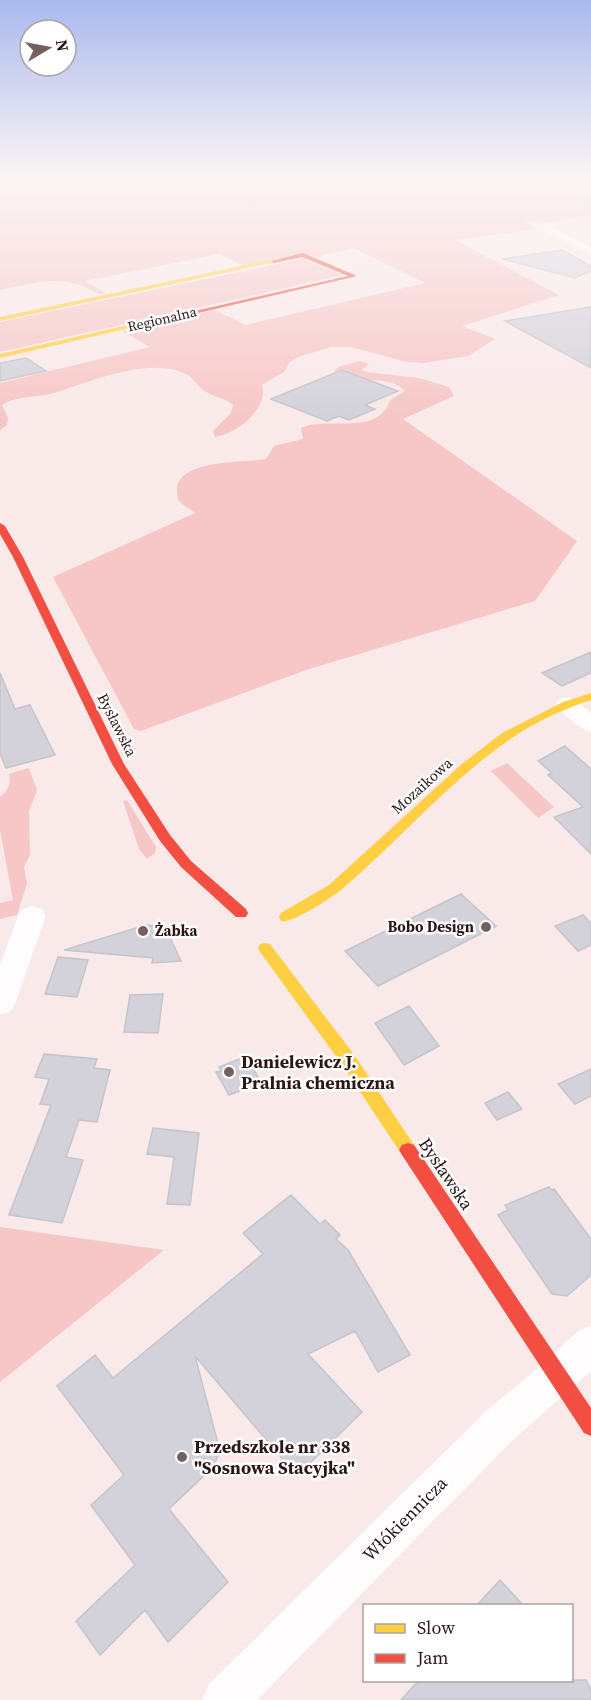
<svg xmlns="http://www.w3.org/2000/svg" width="591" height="1700" viewBox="0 0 591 1700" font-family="'Source Serif 4',serif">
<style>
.green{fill:#f7c7c7}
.building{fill:#d3d2db;stroke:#c5c4cc;stroke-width:1.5}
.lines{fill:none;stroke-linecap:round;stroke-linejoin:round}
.street{fill:#fefcfc;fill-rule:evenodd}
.slow{fill:#ffcf43;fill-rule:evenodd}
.jam{fill:#f24e42;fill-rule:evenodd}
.poi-dot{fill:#746060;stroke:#fff;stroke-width:2}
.labels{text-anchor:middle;stroke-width:5;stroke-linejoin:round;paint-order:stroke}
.far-street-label{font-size:14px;fill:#2d1616;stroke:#fff}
.street-label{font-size:15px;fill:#2d1616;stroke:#fff}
.poi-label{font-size:15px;font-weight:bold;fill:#2d1616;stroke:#fff;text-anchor:end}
.near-poi-label{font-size:18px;font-weight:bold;fill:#2d1616;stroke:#fff;text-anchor:start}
.near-street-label{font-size:18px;fill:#2d1616;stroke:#fff}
</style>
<rect width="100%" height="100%" fill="#f9e9e9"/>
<path class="green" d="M0,179h591v9l-17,2 17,8v16l-42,9 -7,-3 -17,2 13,7 -83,11 104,55 -97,31 33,13 -27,17 -44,7 -17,-1 -56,-15h-20l-33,10 -8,5 -6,10 -22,13c7,24 -26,49 -47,52l-2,-6 18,-18 2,-8c-8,-8 -19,-7 -28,-14 -7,-4 -11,-12 -17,-16 -38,-20 -96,7 -134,18 -17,5 -36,2 -52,12l6,13 -1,7 -7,5v-47l150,-36 -28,-16 93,-21 31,15 179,-42 -71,-35 -40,9 -70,9 -25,-12 -134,27 21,12 -7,1c-39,-21 -58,-12 -99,-4z
M302,259l41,16 -343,77v-30z
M360,361l9,3 -7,6 4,2 53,6 30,9 5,9 -51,23 174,122 -42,60 -226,68 -168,62 -7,-2 -81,-152 142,-64c-4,-4 -12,-7 -15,-11 -3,-3 -3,-10 -3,-14 4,-29 66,-25 89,-29l8,-13 29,-7 -2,-11c25,-13 77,10 89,-28l15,-9c-16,-18 -52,-5 -71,-20l4,-4z
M507,763l47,44 -16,11 -47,-47z
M29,768l8,22 -8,21 1,44 -6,12 3,16 -10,32 -17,4v-16l13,-3 -13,-70v-33c8,-7 11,-12 9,-23z
M127,800l29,47 -1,6 -8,6 -8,-10 -16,-48z
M0,1227l164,23 -164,132z"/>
<path class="building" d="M562,250l29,16v5l-16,7 -73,-19z
M591,307v61l-86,-47z
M26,358l20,13 -46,10v-18z
M342,370l56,21 -33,14 10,4 -26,11 -10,-4 -12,5 -56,-22z
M591,652v21l-29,13 -20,-13z
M0,673l15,36 15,-4 25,50 -49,13 -6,-15z
M565,746l26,23v85l-37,-37 29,-10 -35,-32 4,-2 -14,-12z
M461,894l35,32 -118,60 -33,-35z
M583,915l8,8v22l-13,6 -23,-25z
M146,925l19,2 16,34 -29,2 1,-5 -89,-8z
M58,957l30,3 -11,37 -32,-3z
M163,994l-5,39 -34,-1 6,-37z
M409,1006l30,40 -35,19 -29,-42z
M44,1054l53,5 -3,9 16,2 -13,52 -18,-2 -13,37 17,3 -21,63 -53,-8 42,-110 -11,-1 9,-25 -14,-2z
M247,1056l14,27 -32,12 -13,-23 6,-1 -3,-4z
M591,1069v27l-16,8 -17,-20z
M508,1092l14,17 -25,11 -12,-17z
M153,1128l46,5 -9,72 -23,-1 7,-47 -27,-3z
M549,1187l3,3 2,-1 37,50v36l-24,21 -15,-2 -54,-79 10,-5 -3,-5z
M291,1195l29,29 5,-4 15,15 -4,4 12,11 62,105 -32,17 -23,-41 -47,23 54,58 -65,64 -102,-120 25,95 -7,16 -44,42 59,73 -60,60 -23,-32 -45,45 -24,-34 59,-56 -44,-60 33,-30 -67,-89 38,-31 18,23 150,-124 -20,-21z
M500,1580l23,25h-46z
M419,1680h167l5,10v10h-190z"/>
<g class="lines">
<path class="street" d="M541,226h8l42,21v7l-50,-24z
M567,697l8,2 16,14v19c-13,-3 -27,-17 -35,-28l3,-5z
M32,906l10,3 4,7 -31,88 -5,8 -10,3v-50l18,-49 4,-7z
M591,1326v45l-77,68 -257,261h-55l7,-16 277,-273 58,-48 34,-32z"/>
<path class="slow" d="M274,259l2,3 -276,59v-4z
M185,312l2,3 -187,43v-4z
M591,693v7c-28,9 -58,23 -82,40 -62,43 -111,102 -168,150 -10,8 -49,34 -60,31l-2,-4 2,-4 48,-28 134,-122 39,-30 61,-31z
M265,943l5,1 85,112 59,89 3,5 -3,5 -6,2 -6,-2 -59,-89 -83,-114 -2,-4 2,-4z"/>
<path class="jam" d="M303,253l54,23 -172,40 -3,-2 166,-38 -46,-19 -28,6 -3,-2z
M0,523l5,3 18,31 101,207 46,71 21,26 55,48 2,4 -2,4h-10l-55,-50 -21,-26 -48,-77 -99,-207 -13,-23z
M408,1143l6,2 177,263v28l-7,-3 -182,-278 -3,-5 3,-5z"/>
</g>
<linearGradient id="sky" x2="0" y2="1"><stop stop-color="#aab9ed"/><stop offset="0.43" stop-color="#fcf5f5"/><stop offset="1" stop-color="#fcf5f5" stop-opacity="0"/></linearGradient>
<rect width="591" height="416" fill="url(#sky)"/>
<g class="poi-dot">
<circle cx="486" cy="927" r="6"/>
<circle cx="143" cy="931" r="6"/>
<circle cx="229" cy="1072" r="6"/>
<circle cx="182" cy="1457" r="6"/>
</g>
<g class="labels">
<g class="far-street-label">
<text transform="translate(162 319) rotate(-13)" y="5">Regionalna</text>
</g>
<g class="street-label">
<text transform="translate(117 725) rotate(63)" y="5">Bysławska</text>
<text transform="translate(422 786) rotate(-42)" y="5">Mozaikowa</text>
</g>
<g class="poi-label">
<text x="474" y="932">Bobo Design</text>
<text x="155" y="936" text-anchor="start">Żabka</text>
</g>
<g class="near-poi-label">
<text x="241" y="1068">Danielewicz J.<tspan x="241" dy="21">Pralnia chemiczna</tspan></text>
<text x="194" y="1453">Przedszkole nr 338<tspan x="194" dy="21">"Sosnowa Stacyjka"</tspan></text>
</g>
<g class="near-street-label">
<text transform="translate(446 1174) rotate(56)" y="6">Bysławska</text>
<text transform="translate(405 1519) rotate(-45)" y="6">Włókiennicza</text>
</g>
</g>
<rect x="363" y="1604" width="210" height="78" fill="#ffffff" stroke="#aba2a2" stroke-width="1.5"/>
<rect x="375" y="1624" width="30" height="9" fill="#ffcf43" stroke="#aba2a2" stroke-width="1.5"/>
<text x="417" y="1634" font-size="18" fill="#2d1616">Slow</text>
<rect x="375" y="1654" width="30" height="9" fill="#f24e42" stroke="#aba2a2" stroke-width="1.5"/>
<text x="417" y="1664" font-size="18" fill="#2d1616">Jam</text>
<g transform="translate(48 48) rotate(80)"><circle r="28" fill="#ffffff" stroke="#aba2a2" stroke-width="1.5"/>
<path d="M0-4.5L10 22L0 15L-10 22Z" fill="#746060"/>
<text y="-9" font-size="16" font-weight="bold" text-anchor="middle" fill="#2d1616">N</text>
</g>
</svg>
